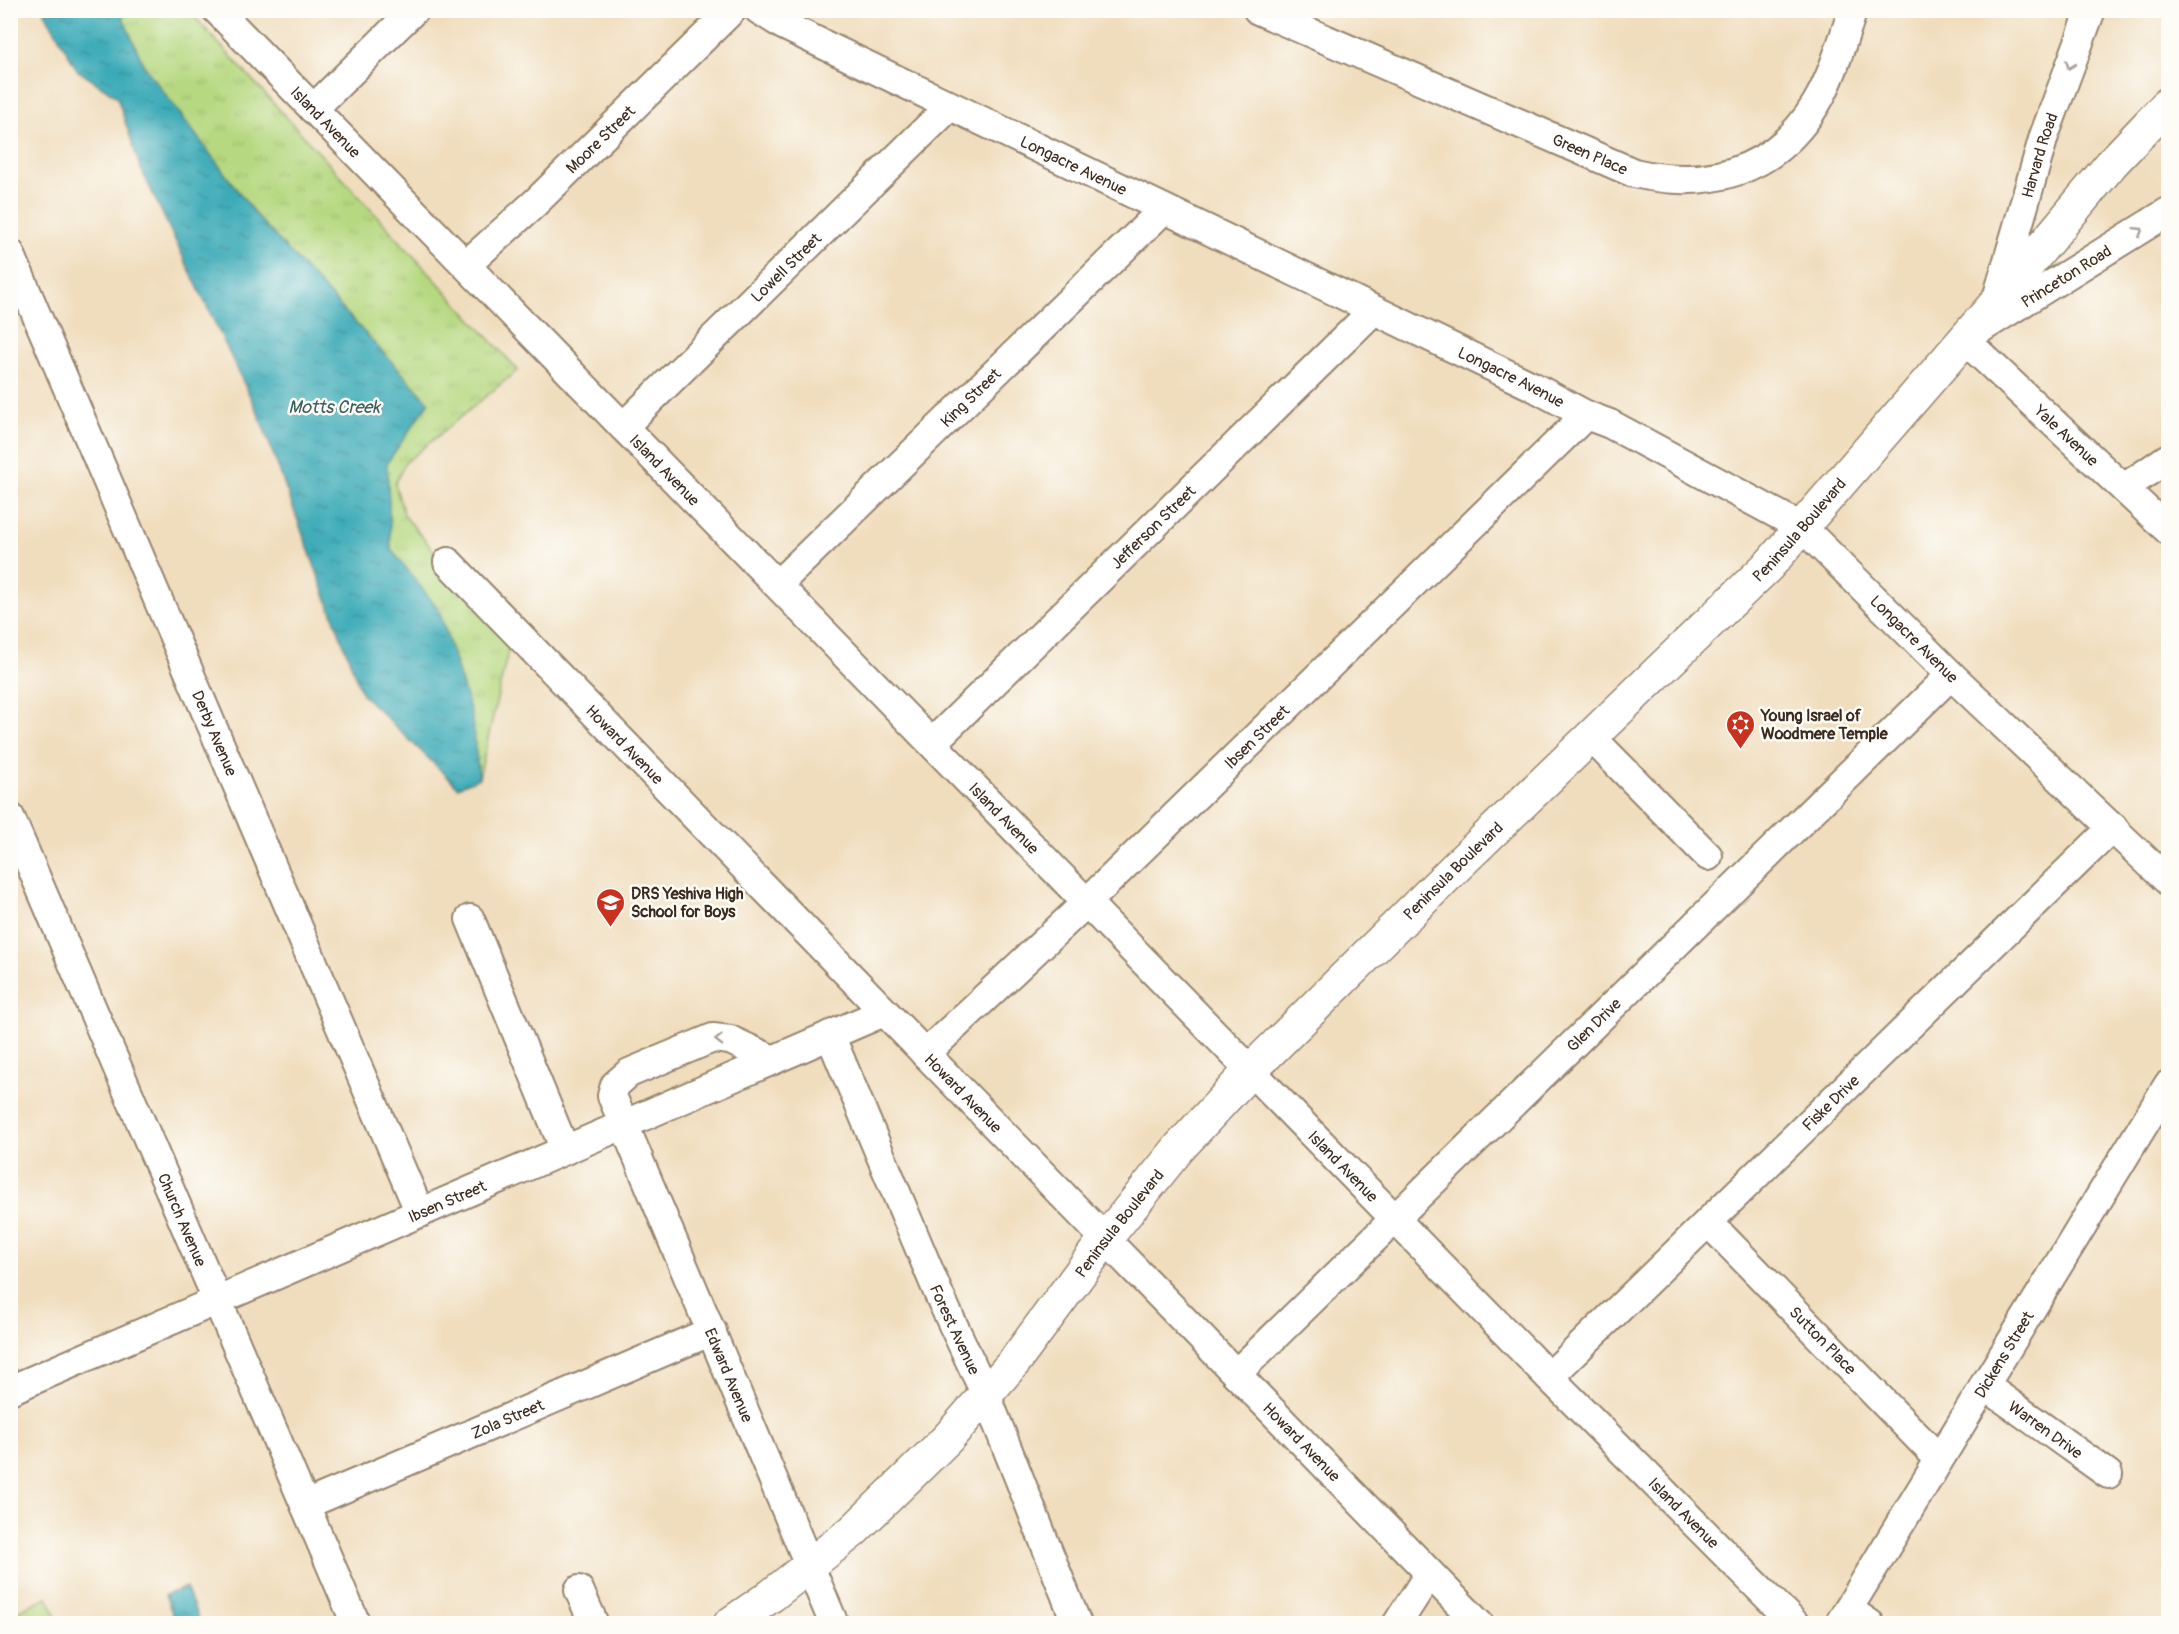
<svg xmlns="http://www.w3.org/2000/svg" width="2179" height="1634" viewBox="0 0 2179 1634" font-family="Pangolin,sans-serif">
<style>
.grass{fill:url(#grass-tufts);stroke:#78814f;stroke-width:1.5}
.pitch{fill:#b6d880;stroke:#78814f;stroke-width:1.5}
.water{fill:url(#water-ripples);stroke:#3a6a6a;stroke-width:1.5}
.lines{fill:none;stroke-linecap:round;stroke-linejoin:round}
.minor-casing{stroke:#96846e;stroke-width:32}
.major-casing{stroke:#96846e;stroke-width:36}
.minor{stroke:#fff;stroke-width:28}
.major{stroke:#fff;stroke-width:33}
.oneway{stroke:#a79f9a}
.labels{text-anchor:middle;stroke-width:5;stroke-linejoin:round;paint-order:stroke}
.street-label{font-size:16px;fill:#3b2a1e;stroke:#fdfcf7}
.poi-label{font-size:16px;font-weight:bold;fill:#3b2a1e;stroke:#fdfcf7;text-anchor:start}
.water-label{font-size:18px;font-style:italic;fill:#3b5d5b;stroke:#fdfcf7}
</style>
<defs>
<pattern id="grass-tufts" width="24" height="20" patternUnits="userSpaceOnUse" patternTransform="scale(1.5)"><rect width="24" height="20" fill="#b6d880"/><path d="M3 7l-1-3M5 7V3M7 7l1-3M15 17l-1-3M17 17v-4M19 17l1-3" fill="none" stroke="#9dba6e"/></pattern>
<pattern id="water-ripples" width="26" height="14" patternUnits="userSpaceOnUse" patternTransform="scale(1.5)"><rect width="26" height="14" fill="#3aaab7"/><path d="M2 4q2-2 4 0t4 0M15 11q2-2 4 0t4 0" fill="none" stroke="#328b94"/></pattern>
</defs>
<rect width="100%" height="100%" fill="#fdfcf7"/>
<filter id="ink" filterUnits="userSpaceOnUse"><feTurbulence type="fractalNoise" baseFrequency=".0167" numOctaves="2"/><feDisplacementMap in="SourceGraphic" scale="12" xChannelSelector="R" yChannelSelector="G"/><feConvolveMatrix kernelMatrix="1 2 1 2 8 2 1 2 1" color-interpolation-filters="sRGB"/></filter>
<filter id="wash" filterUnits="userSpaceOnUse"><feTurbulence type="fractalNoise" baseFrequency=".008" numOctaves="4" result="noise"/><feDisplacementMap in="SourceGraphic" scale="24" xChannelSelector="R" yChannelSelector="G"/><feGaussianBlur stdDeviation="1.35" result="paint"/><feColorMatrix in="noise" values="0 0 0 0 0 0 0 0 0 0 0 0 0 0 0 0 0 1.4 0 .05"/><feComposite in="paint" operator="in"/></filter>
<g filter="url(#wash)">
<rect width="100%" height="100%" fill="#f0ddbd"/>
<path class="grass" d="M120,11h69l329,359 -113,93 -10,21 9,31 45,54 63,65 -33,144 -8,-65 -32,-103 -48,-61 -4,-86 42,-61 -170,-183 -115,-153z"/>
<path class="pitch" d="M47,1597l12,26h-48v-9z"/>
<path class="water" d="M44,11h76l24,55 115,153 170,183 -42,61 4,86 48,61 32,103 8,65 -21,9 -96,-93 -104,-281 -118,-246 -23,-70 -40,-27z
M186,1587l14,36h-24l-11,-28z"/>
</g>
<g filter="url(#ink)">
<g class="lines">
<defs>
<g id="minor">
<path id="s1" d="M217,10l1332,1367 246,247"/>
<path id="s2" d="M759,10l24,15 749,361 54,29 24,9 193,104 148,147 217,206"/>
<path id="s3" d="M1258,10l376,163c75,17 140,0 182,-69 17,-28 26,-63 37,-94"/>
<path d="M313,109l101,-99"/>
<path id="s4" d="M2168,212l-204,127 204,191"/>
<path id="s5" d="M10,253l410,960"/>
<path id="s6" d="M466,265l69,-62 197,-193"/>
<path id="s7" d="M1996,302l48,-166 47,-126"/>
<path id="s8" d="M623,427l326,-320"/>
<path d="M2124,488l44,-30"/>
<path id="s9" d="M448,562l1031,1062"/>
<path id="s10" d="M778,584l386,-375"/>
<path d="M1591,737l117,119"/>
<path id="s11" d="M932,743l441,-432"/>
<path id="s12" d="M10,817l346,807"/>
<path d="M470,919l95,231"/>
<path id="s13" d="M830,1035l110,262 46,98 91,229"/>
<path id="s14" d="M925,1054l161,-151 500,-488"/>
<path id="s15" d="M773,1060l-43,-20 -17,-2 -84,35 -14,12 -3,11 222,528"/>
<path id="s16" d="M1708,1222l230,236"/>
<path id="s17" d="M1236,1374l715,-699"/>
<path id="s18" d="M1549,1377l564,-550"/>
<path id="s19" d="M1984,1385l124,89"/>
<path id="s20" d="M10,1390l874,-378"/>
<path id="s21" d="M305,1505l407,-174"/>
<path d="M579,1590l15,34"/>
<path d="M1848,1609l22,15"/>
<path d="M1397,1624l32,-50"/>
<path id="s22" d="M1839,1624l329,-539"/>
</g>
<g id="major">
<path id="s23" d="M730,1624l42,-29 81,-64 94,-92 68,-78 91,-123 73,-90 71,-77 211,-209 308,-297 227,-262 116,-140 56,-59"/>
</g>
</defs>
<use href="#minor" class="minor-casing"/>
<use href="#major" class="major-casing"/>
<use href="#minor" class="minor"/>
<use href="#major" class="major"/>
</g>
<defs><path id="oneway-chevron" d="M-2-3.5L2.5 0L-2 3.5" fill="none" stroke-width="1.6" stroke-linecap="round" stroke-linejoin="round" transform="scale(1.5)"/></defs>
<g class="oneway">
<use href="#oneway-chevron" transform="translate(2070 65) rotate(110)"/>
<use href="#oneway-chevron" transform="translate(2139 231) rotate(-32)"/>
<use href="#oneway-chevron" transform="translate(719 1040) rotate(179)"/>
</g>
</g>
<defs>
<symbol id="synagogue-pin" viewBox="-11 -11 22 30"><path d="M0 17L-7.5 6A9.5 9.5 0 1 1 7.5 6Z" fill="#c8321e" stroke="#fdfcf7"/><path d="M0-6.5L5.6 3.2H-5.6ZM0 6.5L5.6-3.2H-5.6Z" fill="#fff"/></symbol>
<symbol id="school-pin" viewBox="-11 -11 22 30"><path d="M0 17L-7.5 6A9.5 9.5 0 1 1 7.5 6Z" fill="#c8321e" stroke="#fdfcf7"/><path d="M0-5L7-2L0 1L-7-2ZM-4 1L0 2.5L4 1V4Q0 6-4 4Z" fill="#fff"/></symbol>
</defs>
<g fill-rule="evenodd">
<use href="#synagogue-pin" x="1724" y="708" width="33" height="45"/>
<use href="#school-pin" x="594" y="886" width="33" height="45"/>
</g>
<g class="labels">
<g class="street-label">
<text dy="6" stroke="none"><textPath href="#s1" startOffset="156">Island Avenue</textPath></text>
<text dy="6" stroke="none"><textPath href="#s6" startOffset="184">Moore Street</textPath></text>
<text dy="6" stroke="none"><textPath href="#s3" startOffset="362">Green Place</textPath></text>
<text dy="6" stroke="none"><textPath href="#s7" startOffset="153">Harvard Road</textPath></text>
<text dy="6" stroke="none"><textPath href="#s2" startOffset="351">Longacre Avenue</textPath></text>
<text dy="6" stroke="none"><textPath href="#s8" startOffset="228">Lowell Street</textPath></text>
<text transform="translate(2066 276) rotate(-32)" y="6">Princeton Road</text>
<text dy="6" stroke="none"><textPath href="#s2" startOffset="837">Longacre Avenue</textPath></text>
<text dy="6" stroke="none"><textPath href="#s10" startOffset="268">King Street</textPath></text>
<text dy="6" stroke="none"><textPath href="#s4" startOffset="381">Yale Avenue</textPath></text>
<text dy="6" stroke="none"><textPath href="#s1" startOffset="642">Island Avenue</textPath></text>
<text dy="6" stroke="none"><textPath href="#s11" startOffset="309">Jefferson Street</textPath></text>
<text dy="6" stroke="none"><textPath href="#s23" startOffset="1534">Peninsula Boulevard</textPath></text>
<text dy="6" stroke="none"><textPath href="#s2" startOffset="1323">Longacre Avenue</textPath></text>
<text dy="6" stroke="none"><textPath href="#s5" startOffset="522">Derby Avenue</textPath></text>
<text dy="6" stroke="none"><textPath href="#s14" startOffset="459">Ibsen Street</textPath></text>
<text dy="6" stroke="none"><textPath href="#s9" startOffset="254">Howard Avenue</textPath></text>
<text dy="6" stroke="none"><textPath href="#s1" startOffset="1128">Island Avenue</textPath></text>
<text dy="6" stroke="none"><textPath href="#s23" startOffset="1048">Peninsula Boulevard</textPath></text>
<text dy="6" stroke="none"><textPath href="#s17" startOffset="500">Glen Drive</textPath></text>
<text dy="6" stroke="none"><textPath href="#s9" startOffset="740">Howard Avenue</textPath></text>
<text dy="6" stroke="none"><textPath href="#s18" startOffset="393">Fiske Drive</textPath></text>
<text dy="6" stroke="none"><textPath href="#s1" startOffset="1614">Island Avenue</textPath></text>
<text dy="6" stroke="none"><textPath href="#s20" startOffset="476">Ibsen Street</textPath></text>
<text dy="6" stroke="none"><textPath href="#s12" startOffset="438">Church Avenue</textPath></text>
<text dy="6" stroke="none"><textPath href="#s23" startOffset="562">Peninsula Boulevard</textPath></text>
<text dy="6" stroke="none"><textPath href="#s13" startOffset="320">Forest Avenue</textPath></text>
<text dy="6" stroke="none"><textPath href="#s16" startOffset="165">Sutton Place</textPath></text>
<text dy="6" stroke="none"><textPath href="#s22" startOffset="316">Dickens Street</textPath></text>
<text dy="6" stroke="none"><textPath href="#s15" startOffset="488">Edward Avenue</textPath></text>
<text dy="6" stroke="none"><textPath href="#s21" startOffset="220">Zola Street</textPath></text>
<text dy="6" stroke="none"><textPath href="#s19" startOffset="76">Warren Drive</textPath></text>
<text dy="6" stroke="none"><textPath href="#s9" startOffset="1226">Howard Avenue</textPath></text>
<text dy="6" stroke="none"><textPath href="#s1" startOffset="2100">Island Avenue</textPath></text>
</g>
<g class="poi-label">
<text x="1761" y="721">Young Israel of<tspan x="1761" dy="18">Woodmere Temple</tspan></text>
<text x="631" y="899">DRS Yeshiva High<tspan x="631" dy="18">School for Boys</tspan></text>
</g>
<g class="water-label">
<text x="334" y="413">Motts Creek</text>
</g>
</g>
<rect width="2179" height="1634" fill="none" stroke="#fdfcf7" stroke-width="36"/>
</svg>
